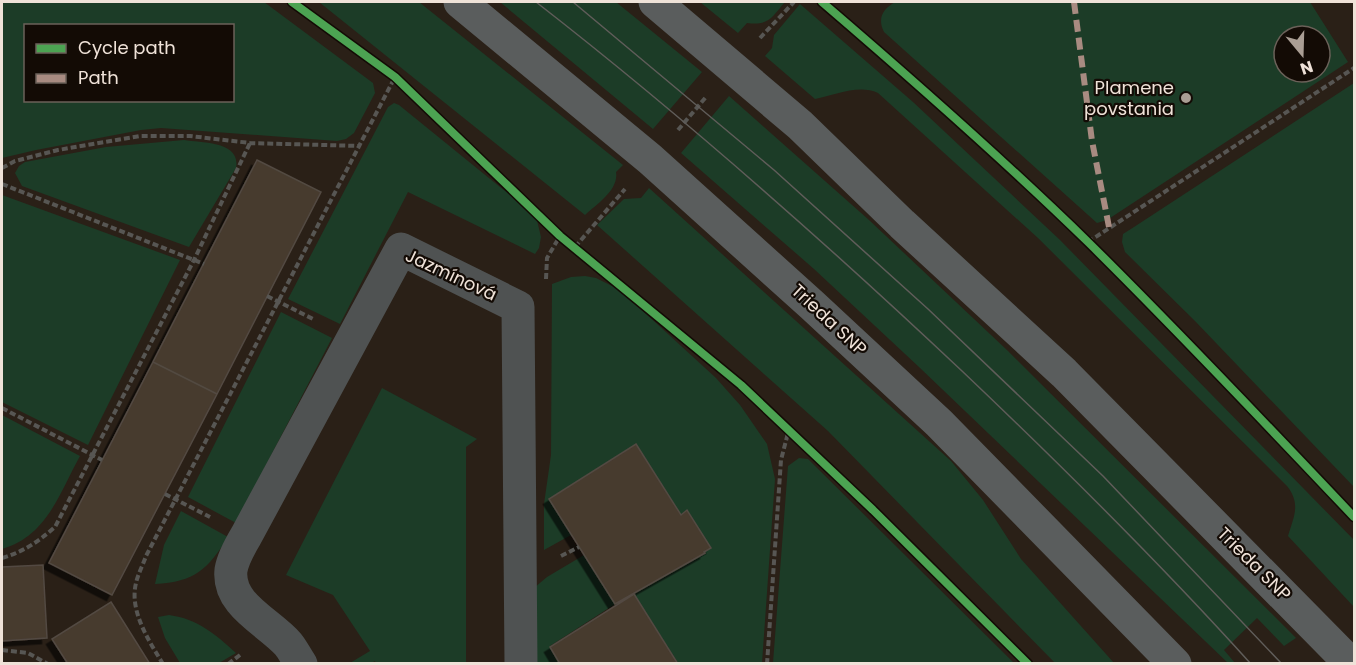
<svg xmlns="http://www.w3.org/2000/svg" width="1356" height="665" viewBox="0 0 1356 665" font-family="Poppins,sans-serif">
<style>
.green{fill:#1c3c27;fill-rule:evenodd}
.building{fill:#463a2f;stroke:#534a42;stroke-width:1.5;filter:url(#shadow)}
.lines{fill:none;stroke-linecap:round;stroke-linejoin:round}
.path{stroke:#575653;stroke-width:4;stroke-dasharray:6 3;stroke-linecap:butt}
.street{stroke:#4f5252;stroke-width:33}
.secondary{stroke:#5a5d5d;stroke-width:33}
.tram{stroke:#605d5a;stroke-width:1.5}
.quiet{stroke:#a88b81;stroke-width:6;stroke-dasharray:12 6;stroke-linecap:butt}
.cycleway-casing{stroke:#130b05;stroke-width:11}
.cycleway{stroke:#4ca352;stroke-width:8}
.poi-dot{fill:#aa9e94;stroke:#130b05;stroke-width:2}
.labels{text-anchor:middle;stroke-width:4.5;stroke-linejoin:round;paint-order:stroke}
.poi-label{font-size:18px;fill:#efe2d8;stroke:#130b05;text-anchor:end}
.street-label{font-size:18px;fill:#efe2d8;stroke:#130b05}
</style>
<defs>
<filter id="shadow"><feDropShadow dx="-5.5" dy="5.5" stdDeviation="0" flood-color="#0009"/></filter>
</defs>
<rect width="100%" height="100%" fill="#2a2017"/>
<path class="green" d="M2,2h262l109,81 2,10 -21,40 -8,6 -9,2 -176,-13 -20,2 -105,20 -34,8zM26,26h206v74h-206z
M319,2h100l204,163 -7,7c3,18 -19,32 -31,43z
M500,2h116l86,70 -49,57z
M700,2h85c-13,15 -16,24 -38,21l-9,10z
M895,2h415l38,60 -241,158 -10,3 -213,-191c-7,-14 -1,-23 11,-30zM1284,36h36v36h-36z
M800,4l113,98 147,138 294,300v67l-66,-71c6,-20 13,-32 -1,-50l-249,-248 -160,-145c-19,-9 -43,2 -63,6l-50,-43 7,-8 2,-13z
M1354,83v404l-159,-166 -70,-69 -3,-10 1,-8 11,-7z
M729,96l140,124 139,131 288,287 -12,8 -27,-28 -33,32 11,13h-7l-309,-296 -105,-98 -133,-116z
M394,103l5,2 101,82 35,25 6,25 -2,11 -4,6 -127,-62 -68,132 -52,-25 100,-192z
M184,140c18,3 57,1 52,28l-47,79 -167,-61 -7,-13 4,-7 6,-4 81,-15z
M649,188l302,273 32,39 38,59 93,104h-59l-227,-232 -231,-206 27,-26 17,-1z
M2,195l178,65 -92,185 -86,-43z
M585,276l11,2 24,12 96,88 24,27 27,39 8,35 -13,184h-84l-44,-69 71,-41 -18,-43 -6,5 -45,-71 -87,55 22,36 -27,15v-46l7,-49 1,-171 19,-7z
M281,312l51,26 -96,185 -48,-26z
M382,388l95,51 -11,8v216l-90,1 -1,-3 -4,2h-21l20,-12 -37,-56 -47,-20z
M2,415l78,41c-21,38 -33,80 -78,93z
M799,458l9,1 206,204h-241l15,-197z
M181,511l47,26c-20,32 -33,45 -73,47l9,-39z
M584,555l31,49 -65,42 10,17 -27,1 1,-76 13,-11z
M169,615c29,4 46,19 67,38l-17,10h-39l-15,-25 -7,-21z"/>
<path class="building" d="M257,160l64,32 -104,202 -64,-32z
M153,362l64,32 -105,201 -63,-32z
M636,444l45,71 6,-5 24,38 -7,4 1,1 -90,51 -66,-105z
M43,565l4,73 -45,3v-74z
M634,594l44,70h-118l-10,-17z
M111,602l39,62h-82l-16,-25z"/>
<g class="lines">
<path class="path" d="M760,38l34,-36
M678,130l28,-33
M2,168l13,-7 43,-11 82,-14h50l60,7 110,3
M2,184l202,80
M1088,242l266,-174
M575,247l50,-58
M546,279l1,-21 13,-22
M267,296l48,24
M2,408l100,52
M165,494l45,23
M561,556l18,-9
M2,558c21,-6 36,-16 53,-31l139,-267 56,-117
M2,650l26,3 20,11
M163,664c-14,-23 -34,-53 -27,-81 2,-9 7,-18 10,-27l249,-479
M228,664l12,-9
M767,664l14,-204 8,-31"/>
<path class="street" d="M301,664c-5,-7 -8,-14 -13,-20 -19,-22 -61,-39 -57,-74 2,-12 9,-24 15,-34l155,-287 117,58 3,357"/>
<path class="secondary" d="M460,2l190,157 162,146 127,118 236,241
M655,2l145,123 102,99 162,149 287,291"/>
<path class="tram" d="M536,2c148,115 289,240 426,369 99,94 197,191 289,293
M573,2l201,168 154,139 175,167 179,188"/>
<path class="quiet" d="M1074,2l18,139 17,86"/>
<defs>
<path id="cycleway" d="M292,2l103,75 165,159 181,149 132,125 155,154
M822,2c91,78 181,157 267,241 90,89 178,182 265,274"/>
</defs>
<use href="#cycleway" class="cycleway-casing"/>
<use href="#cycleway" class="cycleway"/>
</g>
<circle class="poi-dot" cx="1186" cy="98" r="6"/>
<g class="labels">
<g class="poi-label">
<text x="1174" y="94">Plamene<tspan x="1174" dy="21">povstania</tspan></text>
</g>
<g class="street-label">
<text transform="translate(451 275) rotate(25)" y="6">Jazmínová</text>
<text transform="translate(829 320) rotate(43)" y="6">Trieda SNP</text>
<text transform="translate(1254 564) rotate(45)" y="6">Trieda SNP</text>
</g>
</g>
<rect width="1356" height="665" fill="none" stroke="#efe2d8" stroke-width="6"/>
<rect x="24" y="24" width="210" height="78" fill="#130b05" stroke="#6b6159" stroke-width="1.5"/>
<rect x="36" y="44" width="30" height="9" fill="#4ca352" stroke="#6b6159" stroke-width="1.5"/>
<text x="78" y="54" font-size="18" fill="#efe2d8">Cycle path</text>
<rect x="36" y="74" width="30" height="9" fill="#a88b81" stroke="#6b6159" stroke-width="1.5"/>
<text x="78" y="84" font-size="18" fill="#efe2d8">Path</text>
<g transform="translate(1302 54) rotate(161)"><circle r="28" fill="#130b05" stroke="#6b6159" stroke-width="1.5"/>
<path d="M0-4.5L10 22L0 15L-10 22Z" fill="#aa9e94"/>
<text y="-9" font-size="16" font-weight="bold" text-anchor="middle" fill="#efe2d8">N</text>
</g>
</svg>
